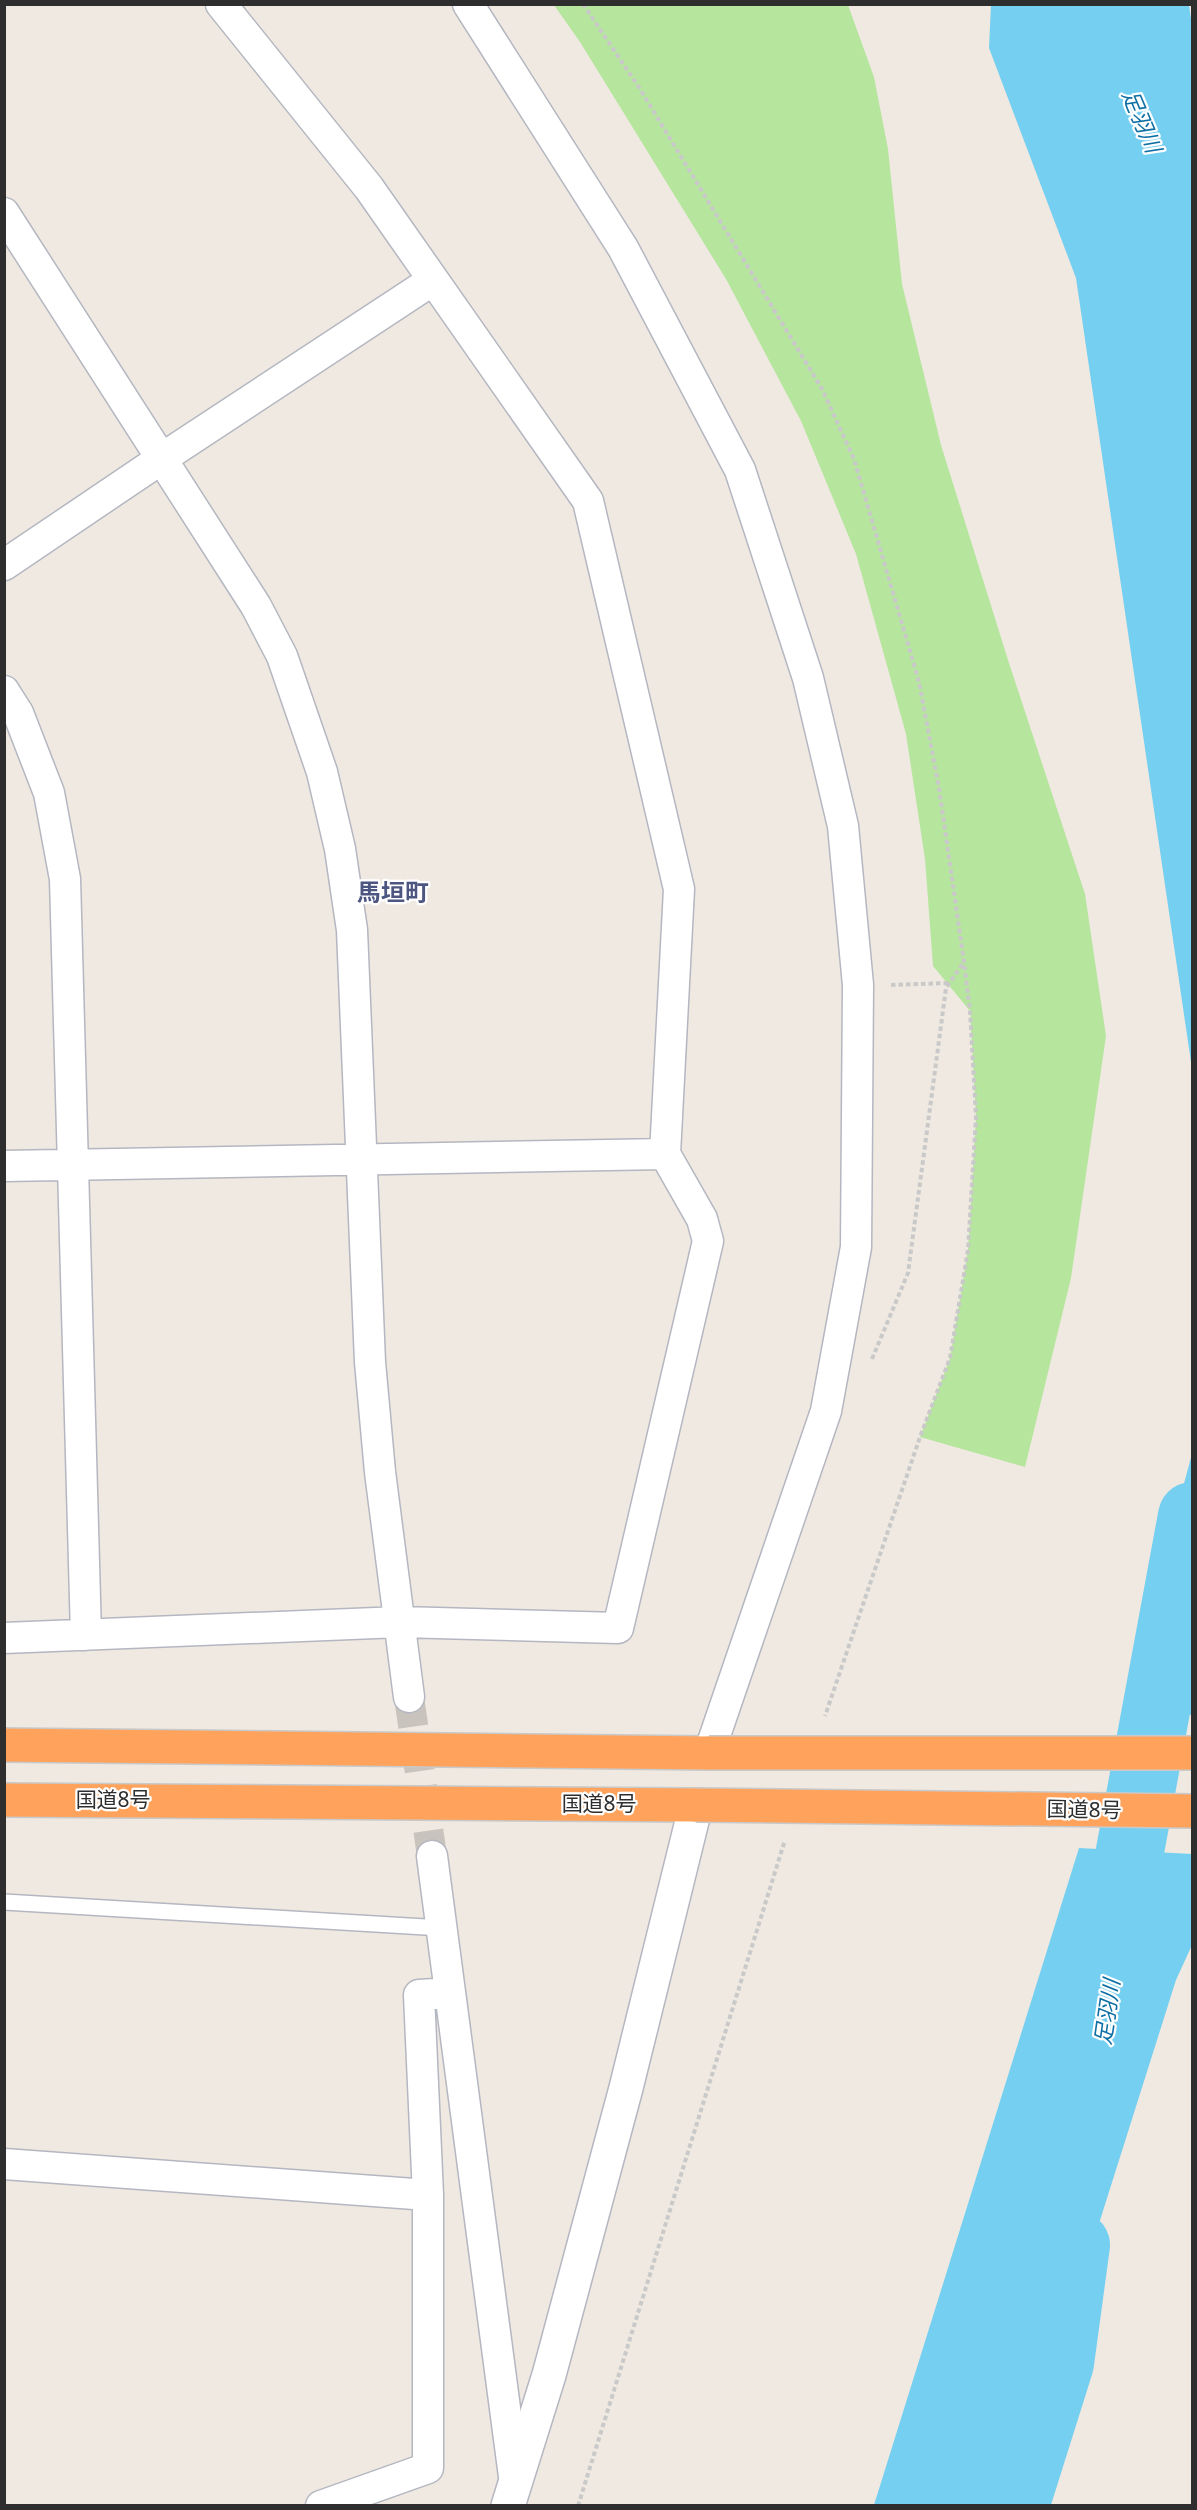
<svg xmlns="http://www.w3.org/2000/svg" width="1197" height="2510" viewBox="0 0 1197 2510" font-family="'Noto Sans','Noto Sans JP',sans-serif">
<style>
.green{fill:#b6e59e}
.water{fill:#75cff0}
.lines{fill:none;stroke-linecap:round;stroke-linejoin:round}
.river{stroke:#75cff0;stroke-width:68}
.street-tunnel{stroke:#c8c4bd;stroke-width:30;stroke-dasharray:30 15;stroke-linecap:butt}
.lane-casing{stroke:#b4b7c1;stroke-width:18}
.street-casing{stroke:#b4b7c1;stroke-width:33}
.secondary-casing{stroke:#b4b7c1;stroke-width:36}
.highway-casing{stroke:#c9c9c9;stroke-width:36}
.path{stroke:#c9c9c9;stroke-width:4;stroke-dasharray:4.5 3;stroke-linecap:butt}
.lane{stroke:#fff;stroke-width:15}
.street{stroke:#fff;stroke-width:30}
.secondary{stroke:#fff;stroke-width:33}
.highway{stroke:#ffa35c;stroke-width:33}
.highway-bridge-casing{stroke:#c9c9c9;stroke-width:36;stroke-linecap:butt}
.highway-bridge{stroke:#ffa35c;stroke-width:33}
.labels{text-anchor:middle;stroke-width:4.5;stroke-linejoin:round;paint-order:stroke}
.street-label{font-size:21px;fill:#2e2e2e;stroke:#fff}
.water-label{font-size:22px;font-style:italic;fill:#0d6fa3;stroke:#fff}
.quarter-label{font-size:24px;font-weight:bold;fill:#4d5680;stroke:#fff}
</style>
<rect width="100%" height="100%" fill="#efe9e1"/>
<path class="green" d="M554,5h294l26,72 14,72 14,135 39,161 67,215 77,234 21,142 -35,242 -46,189 -105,-30 30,-79 18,-108 8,-133 -6,-106 -37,-45 -8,-107 -19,-125 -50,-180 -55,-133 -75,-142 -146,-237z"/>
<path class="water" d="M991,5h198l3,21v1043l-116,-791 -87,-230z
M1192,1454v261l-69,-6z
M1079,1848l113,6v91l-16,35 -166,525h-136z"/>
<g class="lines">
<path class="river" d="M1116,1942l9,-64 67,-362
M1015,2506l45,-143 16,-118"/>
<path class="street-tunnel" d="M409,1697l23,159"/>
<defs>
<path id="lane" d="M4,1902l438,26"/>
<path id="street" d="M468,4l155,244 117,222 68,208 35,148 15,159 -2,262 -30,164 -117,342
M4,213l252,393 26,50 40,116 18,77 12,81 18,432 10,110 29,225
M4,565l157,-106 272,-179
M4,691l14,22 31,80 16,86 21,756
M4,1166l661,-12 14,-265 -91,-388 -219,-313 -148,-184
M4,1638l396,-16 218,6 90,-387 -6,-22 -37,-65
M432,1856l83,628
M4,2164l424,31
M321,2506l107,-38v-273l-9,-200 31,-2"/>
<path id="secondary" d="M508,2506l41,-131 77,-287 70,-283"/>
<path id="highway" d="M4,1745l705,8
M4,1800l692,5"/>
</defs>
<use href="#lane" class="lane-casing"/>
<use href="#street" class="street-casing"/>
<use href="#secondary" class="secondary-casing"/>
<use href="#highway" class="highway-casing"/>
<path class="path" d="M583,4l57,85 182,300 32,70 65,223 20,106 25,174 6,49 6,106 -8,133 -18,108 -30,79 -95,279
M891,985l59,-2
M872,1359l36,-86 38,-285 18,-26
M578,2506l207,-666"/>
<use href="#lane" class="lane"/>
<use href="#street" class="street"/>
<use href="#secondary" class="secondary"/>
<use href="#highway" class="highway"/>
<defs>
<path id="highway-bridge" d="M709,1753h483
M696,1805l496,6"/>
</defs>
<use href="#highway-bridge" class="highway-bridge-casing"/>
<use href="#highway-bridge" class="highway-bridge"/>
</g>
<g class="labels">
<g class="street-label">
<text x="113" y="1807">国道8号</text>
<text x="599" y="1811">国道8号</text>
<text transform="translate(1084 1810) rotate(1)" y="7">国道8号</text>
</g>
<g class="water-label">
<text transform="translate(1142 121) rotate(67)" y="8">足羽川</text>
<text transform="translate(1107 2012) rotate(-82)" y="8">足羽川</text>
</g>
<g class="quarter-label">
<text x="393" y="901">馬垣町</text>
</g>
</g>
<rect width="1197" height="2510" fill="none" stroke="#2e2e2e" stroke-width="12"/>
</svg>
